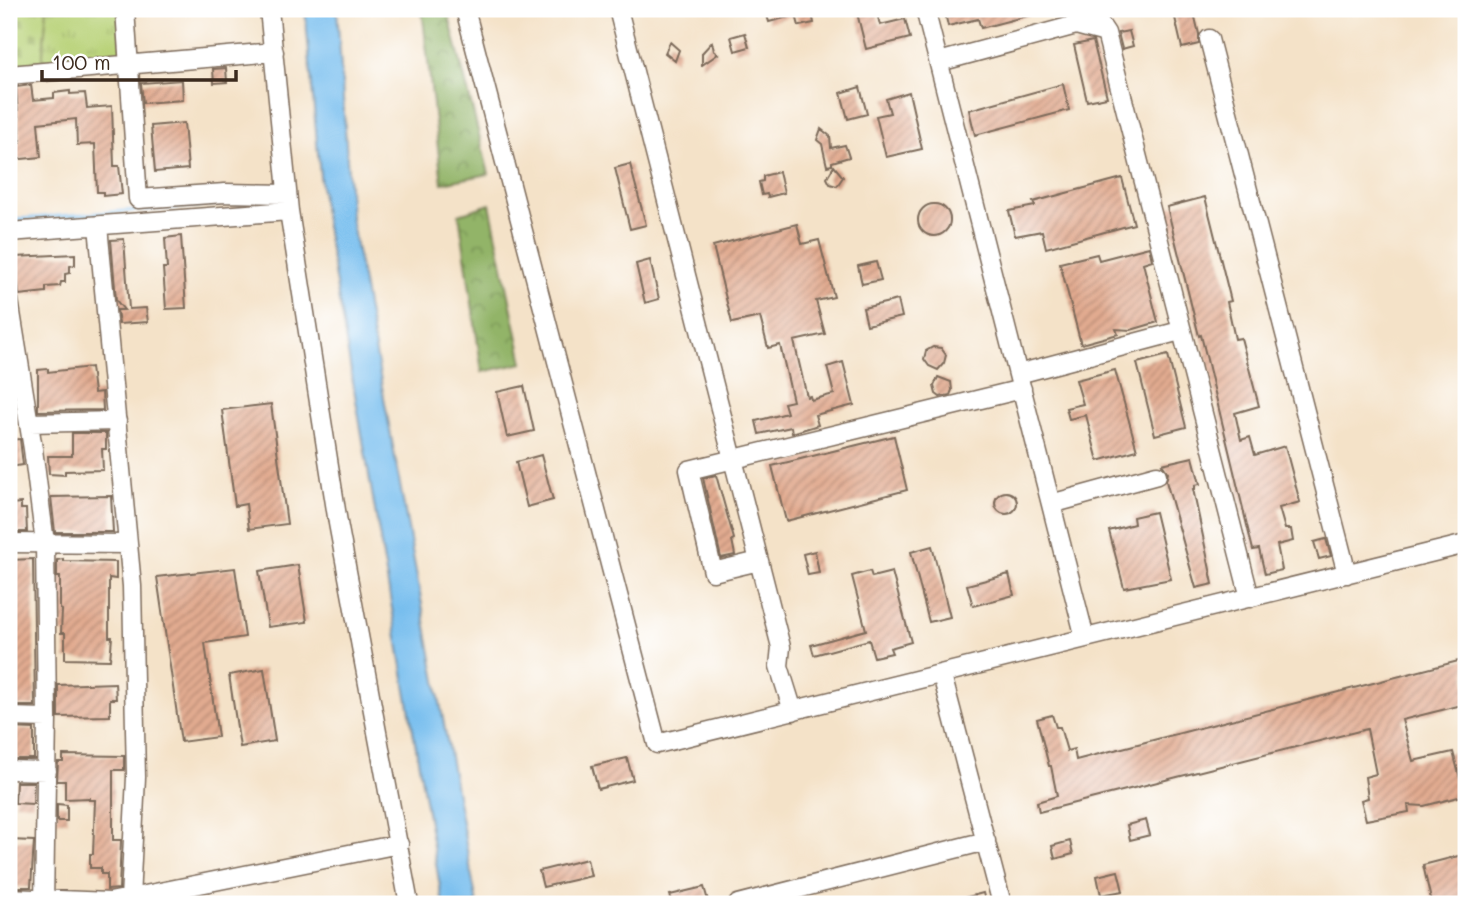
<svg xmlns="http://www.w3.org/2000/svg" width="1475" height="913" viewBox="0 0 1475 913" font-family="Mali,sans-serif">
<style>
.forest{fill:url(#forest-crowns);stroke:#666f43;stroke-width:2}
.cemetery{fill:url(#cemetery-stones);stroke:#7a7e4a;stroke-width:2}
.park{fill:url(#park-tufts);stroke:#7a7e4a;stroke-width:2}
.water{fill:#76bdee;stroke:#587486;stroke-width:2}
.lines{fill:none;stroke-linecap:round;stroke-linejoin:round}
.stream{stroke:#76bdee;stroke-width:3.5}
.building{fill:url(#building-hatch)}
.minor-casing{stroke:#7c6a5a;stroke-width:21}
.minor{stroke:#fff;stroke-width:18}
</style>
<defs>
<pattern id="forest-crowns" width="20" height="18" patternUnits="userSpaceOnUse" patternTransform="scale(1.75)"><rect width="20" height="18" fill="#92b468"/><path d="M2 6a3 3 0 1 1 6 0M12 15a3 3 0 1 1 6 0" fill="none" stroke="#789355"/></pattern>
<pattern id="cemetery-stones" width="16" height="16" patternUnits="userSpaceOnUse" patternTransform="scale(1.75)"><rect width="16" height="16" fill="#b8d277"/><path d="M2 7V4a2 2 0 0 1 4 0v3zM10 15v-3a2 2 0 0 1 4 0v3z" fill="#9fb466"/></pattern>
<pattern id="park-tufts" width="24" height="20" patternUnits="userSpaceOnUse" patternTransform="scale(1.75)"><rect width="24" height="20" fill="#b8d277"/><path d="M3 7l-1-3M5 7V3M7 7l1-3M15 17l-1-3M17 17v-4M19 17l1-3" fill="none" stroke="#9fb466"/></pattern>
<pattern id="building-hatch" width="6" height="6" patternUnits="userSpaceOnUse" patternTransform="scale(1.75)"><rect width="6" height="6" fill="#e2ab90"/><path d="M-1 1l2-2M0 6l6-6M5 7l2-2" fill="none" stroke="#b88b75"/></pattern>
</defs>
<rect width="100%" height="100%" fill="#fff"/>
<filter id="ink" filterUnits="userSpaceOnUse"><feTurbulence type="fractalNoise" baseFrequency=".0143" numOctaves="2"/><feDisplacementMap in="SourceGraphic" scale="14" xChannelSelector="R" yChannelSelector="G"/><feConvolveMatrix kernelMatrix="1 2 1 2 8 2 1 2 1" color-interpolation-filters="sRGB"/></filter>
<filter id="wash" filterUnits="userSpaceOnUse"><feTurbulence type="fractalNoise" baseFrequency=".00686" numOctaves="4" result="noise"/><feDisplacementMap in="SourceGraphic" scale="28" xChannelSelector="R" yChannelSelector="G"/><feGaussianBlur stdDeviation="1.57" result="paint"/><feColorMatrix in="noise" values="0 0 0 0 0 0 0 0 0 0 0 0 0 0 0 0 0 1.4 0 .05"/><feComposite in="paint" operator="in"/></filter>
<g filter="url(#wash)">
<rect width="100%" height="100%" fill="#f4e2c8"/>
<path class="forest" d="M422,9h25l42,165 -47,9z
M490,204l33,159 -41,9 -23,-158z"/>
<path class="cemetery" d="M9,9h38l-5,56 -33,4z"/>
<path class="park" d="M47,9h71l4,46 -6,4 -74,6z"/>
<path class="water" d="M305,9h32l14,209 126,686h-34l-120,-695z"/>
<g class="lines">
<path class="stream" d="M9,220l238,-18"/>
</g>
<g id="blocks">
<path class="building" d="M765,9h46l3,14 -15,3 -3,-11 -27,7z
M856,9h20l4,16 25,-6 5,19 -44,11z
M944,9h98v3l-61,16 -3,-9 -30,7z
M1173,9h20l6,25v10l-17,4z
M1129,31l4,15 -11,3 -4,-16z
M745,33l4,14 -14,4 -4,-14z
M1093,41l14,56 -20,4 -13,-56z
M670,42l9,8 -4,11 -10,-8z
M712,42l2,9 4,3 -16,11v-12z
M226,68l1,14 -13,1 -1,-14z
M182,80l1,20 -40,3 -2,-20z
M1063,84l6,26 -94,25 -6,-25z
M31,85l2,15 21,-2v-5l16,-2v3l15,-1 2,15 25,-2 2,60h5l3,28 -19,2v-4h-6l-2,-48 -18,1 -1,-26 -38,4 3,34 -29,3 -1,-17 9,-1 -4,-55z
M860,87l7,27 -19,5 -7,-26z
M909,92l13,57 -36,8 -10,-41 14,-3 -4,-14z
M184,123l4,46 -33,3 -4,-46z
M821,129l9,7 1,12 14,-3 4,12 -17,5v3l-5,1 -5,-22 -5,-4z
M630,164l16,61 -16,4 -15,-61z
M834,166l9,11 -6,9 -7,-2 -3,-6z
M779,172l5,21 -16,4 -1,-3 -5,1 -3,-13 4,-1v-5z
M1122,178l12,46 -88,24 -4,-17 -27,5 -6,-25 26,-5 -2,-4z
M1205,197l26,104 -4,1 8,37 6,-1 18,68 -24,7 6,27 9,-3 5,18 30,-9 15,56 -21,6 6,21h6l2,12 -16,4 5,25 -17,4 -6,-25 -6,1 -52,-215 -2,1 -32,-129z
M918 220a16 16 0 1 1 32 0a16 16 0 1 1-32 0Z
M797,224l5,20 17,-4 15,57 -18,4 9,33 -31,7 13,56 3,-1 1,4 23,-6 -7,-27 16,-5 11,43 -39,10 3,10 -26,8 -1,-6 -32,7 -3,-13 31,-8 -3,-10 9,-2 -13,-56 -12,3 -8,-31 -28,6 -19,-77z
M181,236l5,72 -20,1 -3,-41h4l-2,-30z
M124,239l5,70 17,-1 2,14 -29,2 -2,-14h7l-8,-10 -5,-60z
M1149,247l3,13 -9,3 15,59 -27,8 -15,-1 2,5 -37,10 -21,-81 37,-9 2,6z
M75,254v11l-5,1v7l-5,1v8h-4l-1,4 -14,1v5l-27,3 -4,-38z
M650,260l9,39 -14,4 -9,-39z
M876,262l5,18 -19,4 -4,-18z
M898,300l4,17 -35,8 -4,-17z
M933,347l8,1 5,7 -2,8 -6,7 -9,-4 -5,-7 2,-8z
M1168,355l18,72 -31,8 -18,-72z
M91,367l3,26 8,-1 1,18 -65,1v-41l10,-1v3z
M1115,370l22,80 -39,11 -12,-46 -17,4 -3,-11 17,-4 -7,-24z
M938,377l13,5 1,8 -2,5 -10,2 -4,-3 -2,-8z
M524,386l10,45 -27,6 -10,-45z
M271,404l16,120 -38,5 -3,-25 -11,2 -13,-96z
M72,433h34v16h-4l1,21 -38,1v4l-16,-1 -1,-18h24z
M894,436l13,54 -121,31 -14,-55z
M20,439l3,26 -14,2v-27z
M541,455l12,45 -26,7 -11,-45z
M1193,457l7,27 -5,1v4h-2l20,95 -17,4 -30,-107 2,-8 -6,-9z
M716,475l18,64 -2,1 3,15 -14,3 -18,-80z
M995 503a11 11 0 1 1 22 0a11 11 0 1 1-22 0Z
M111,496l2,36h-58l-4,-35z
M21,503v6h5l1,23h-14l1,-11 -5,-2v-15z
M1155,512l16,67 -47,9 -15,-57 25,-7 -1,-7z
M1326,539l5,17 -12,3 -5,-17z
M932,546l18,71 -21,5 -18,-70z
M815,551l4,22 -11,2 -5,-21z
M33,559l2,147h-26v-146z
M63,559v2l53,1v17l-7,-1v59h3l-2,23 -45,-1v-26h-4l1,-23 -2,-1v-32h-3v-17z
M298,565l9,57 -39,5 -9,-56z
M235,568l10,69 -40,6 13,94 -37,5 -24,-165z
M870,571l2,6 20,-5 19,70 -21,6 2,5 -18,4 -5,-17 -55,15 -3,-10 55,-15 -14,-54z
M1009,574l5,21 -41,11 -6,-21z
M1466,659v45l-64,16 11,41 40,-9 8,30 5,-1v14l-42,11 -16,-1 1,7 -43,8 -5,-20 7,-2 -3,-21 11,-3 -9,-45 -328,83 -2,-10 20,-6 -6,-30h-2l-12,-47 15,-4 4,12h4l7,24 7,-2 2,11z
M264,669l11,72 -35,6 -11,-72z
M115,683l1,16h-6v17l-52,1v-32z
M9,728l25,1v30h-25z
M63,755l61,1v14h-11v70h8l-2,49 -12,1v-16h-6v-6h-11v-14h3l2,-54h-6v-2l-24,1v-18h-8l1,-19h5z
M627,758l6,22 -35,9 -6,-23z
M16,782h18l-1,22 -18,-1z
M57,804l10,1v16h-10z
M1146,820l4,15 -20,5 -3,-15z
M9,840l25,1 -3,46h-22z
M1070,841l3,13 -18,5 -3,-13z
M1466,854v50h-34l-9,-39z
M587,859l4,17 -48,11 -4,-16z
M1118,871l5,20 -22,4 -4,-19z
M704,887l5,17h-36l-3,-9z
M983,893l3,11h-33l-1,-3z"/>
</g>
</g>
<g filter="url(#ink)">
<use href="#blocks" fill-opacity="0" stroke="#7c6a5a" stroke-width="2"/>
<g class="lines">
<defs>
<path id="minor" d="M125,9l13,190 87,-6 62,1
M269,9l20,202 49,312 71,381
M465,9l192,735c270,-66 540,-132 809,-200
M618,9l163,638 -2,19 14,45
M925,9l160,629
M1090,9l16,24 144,565
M1209,39l138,535
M939,62l137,-37 30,8
M9,75l265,-23
M98,226l34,360 4,191 -6,122
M9,232l280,-21
M9,300l24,149 12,94 2,175 -3,186
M1018,374l162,-43
M29,423l88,-2
M1051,504l106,-29
M9,543l119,1
M759,561l-46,11 -24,-102 333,-81
M942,675l60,229
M9,717l38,1
M9,770l38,1
M9,898l101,4 289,-58
M738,904l248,-63"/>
</defs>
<use href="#minor" class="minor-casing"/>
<use href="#minor" class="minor"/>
</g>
</g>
<rect width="1475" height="913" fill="none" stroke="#fff" stroke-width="35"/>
<path d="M42 70v10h194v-10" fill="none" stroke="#3b2a1e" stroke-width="3.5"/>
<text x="52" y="70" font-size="21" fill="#3b2a1e" stroke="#ffffff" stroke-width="5" paint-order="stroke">100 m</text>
</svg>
